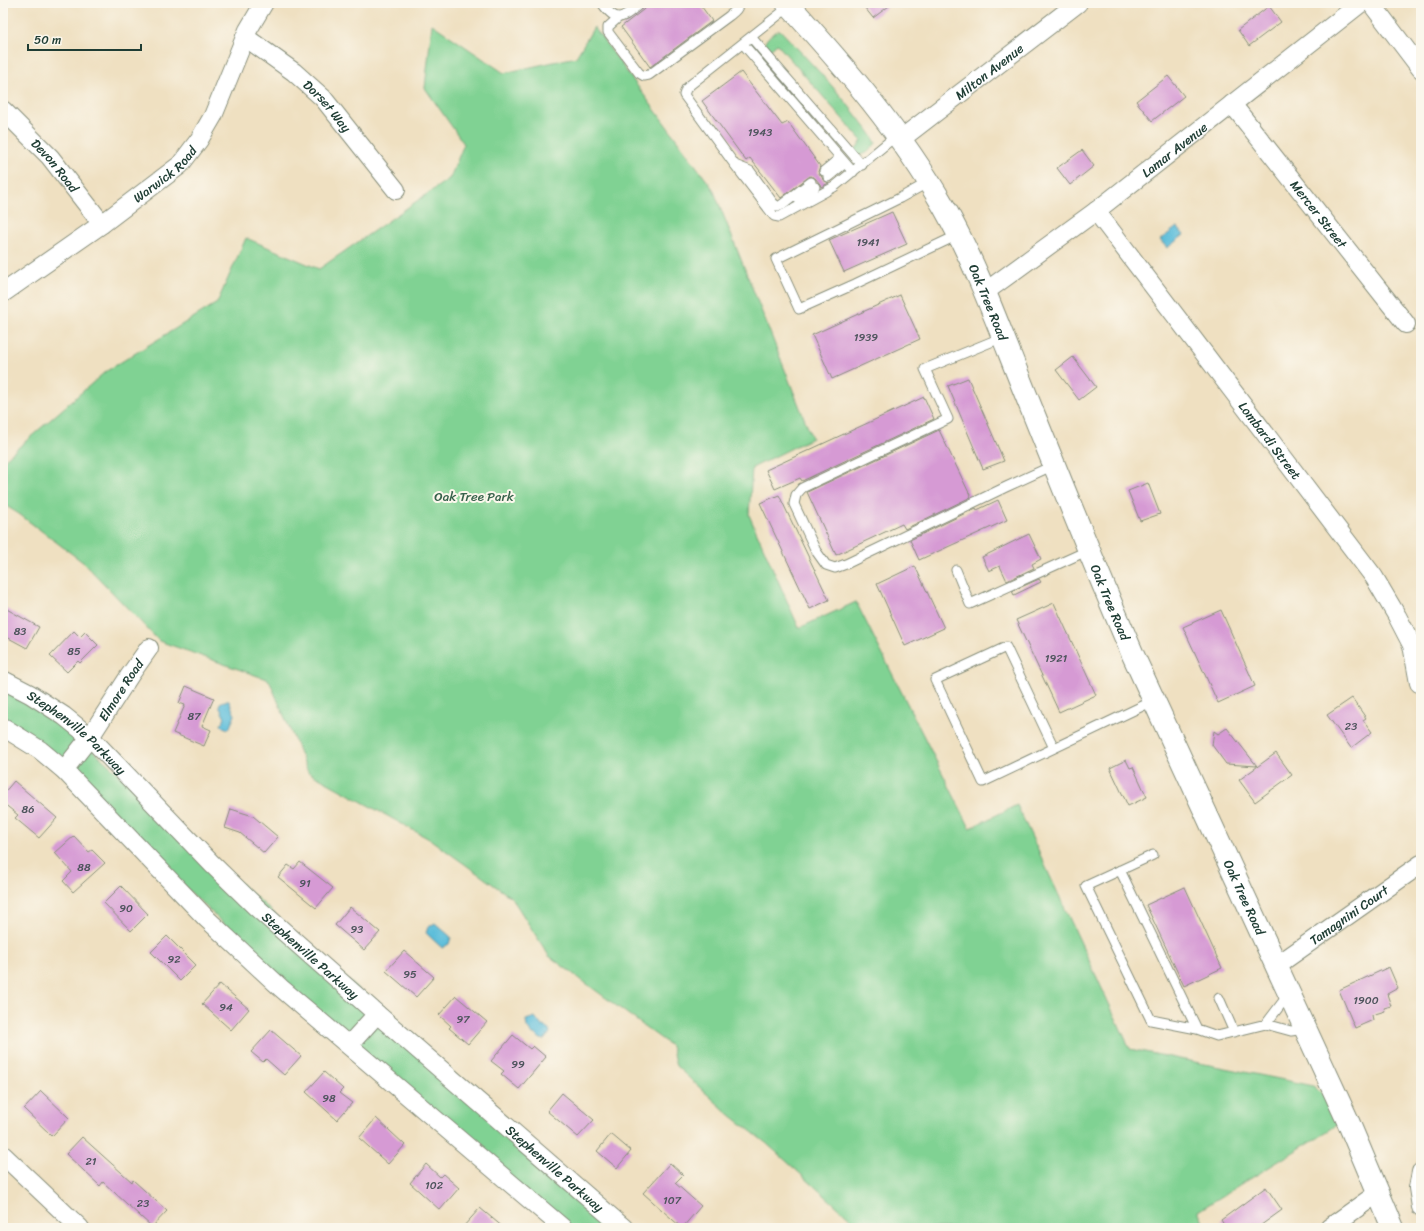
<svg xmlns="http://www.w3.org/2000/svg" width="1424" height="1231" viewBox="0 0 1424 1231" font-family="Sriracha,sans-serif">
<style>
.green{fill:#80d293;stroke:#508864}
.water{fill:#5cbdda;stroke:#3e7d87}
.building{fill:#d69ad4}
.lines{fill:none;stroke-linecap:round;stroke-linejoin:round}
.service-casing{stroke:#878e7a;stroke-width:11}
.minor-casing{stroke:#878e7a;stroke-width:20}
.secondary-casing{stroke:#878e7a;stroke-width:24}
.service{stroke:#fff;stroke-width:9}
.minor{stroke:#fff;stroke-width:18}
.secondary{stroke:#fff;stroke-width:22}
.labels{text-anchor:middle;stroke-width:4;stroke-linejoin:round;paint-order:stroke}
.number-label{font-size:11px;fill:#4d545c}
.street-label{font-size:13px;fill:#1f3d34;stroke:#fbf7ec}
.park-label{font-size:13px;fill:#37624c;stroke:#fbf7ec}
</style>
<rect width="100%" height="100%" fill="#fbf7ec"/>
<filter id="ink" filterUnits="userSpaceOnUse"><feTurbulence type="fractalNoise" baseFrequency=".025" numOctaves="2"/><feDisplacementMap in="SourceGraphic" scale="8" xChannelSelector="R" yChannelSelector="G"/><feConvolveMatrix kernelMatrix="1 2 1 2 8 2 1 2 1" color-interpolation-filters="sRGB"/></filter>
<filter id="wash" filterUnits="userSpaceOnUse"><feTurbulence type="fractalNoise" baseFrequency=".012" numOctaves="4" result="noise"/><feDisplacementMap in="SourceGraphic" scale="16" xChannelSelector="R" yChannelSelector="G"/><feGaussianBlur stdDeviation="0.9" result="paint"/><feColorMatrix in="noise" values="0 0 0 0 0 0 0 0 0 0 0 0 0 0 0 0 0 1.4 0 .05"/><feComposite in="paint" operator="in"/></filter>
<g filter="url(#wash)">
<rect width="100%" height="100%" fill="#efe0c1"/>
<path class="green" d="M432,24l72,49 72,-16 18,-30 119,162 99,249 -60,30 -3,47 50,113 57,-26 114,226 47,-23 113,244 184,37 33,33 -149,92 9,17h-346l-95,-85 -36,-28 -54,-49 -5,-20 -122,-90 -37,-58 -81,-58 -123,-68 -39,-92 -110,-39 -75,-78 -65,-49 -16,-10v-43l102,-89 112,-69 29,-65 73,31 131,-91 14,-34 -39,-56z
M780,30c26,28 53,55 76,85 7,9 15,18 20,28l-8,9 -10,4 -4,-5 8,-10 -85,-97 -7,6 -3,1 -3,-3c0,-9 8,-15 16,-18z
M3,680l27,14 594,534h-61l-214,-183 -285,-275 -61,-43z"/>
<path class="water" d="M1177,227l7,8 -17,13 -7,-8z
M224,701h5l6,14 -6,14 -6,-2 -2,-2 4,-7 -6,-12 1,-3z
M435,923l16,14 -2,7 -7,4 -16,-15 2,-6z
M535,1017l6,8 8,4 1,4 -6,7c-6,-1 -7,-6 -13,-7l-4,-6 -1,-7z"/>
<g id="blocks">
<path class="building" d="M652,3h47l13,18 -62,46 -29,-40z
M861,3h32l-20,15z
M1269,6l12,16 -32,24 -11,-16z
M741,72l41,53 6,-3 32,44 -2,6 4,5 1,3 6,3 -8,4 -1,-3 -5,-6 -5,-2 -29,22 -31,-40 -4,3 -44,-60z
M1168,76l16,20 -32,25 -16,-20z
M1082,150l12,16 -24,19 -13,-17z
M892,212l15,32 -63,28 -15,-32z
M900,295l20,44 -88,40 -20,-44z
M1073,357l23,30 -17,13 -23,-30z
M968,378l36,83 -21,8 -35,-83z
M924,397l10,22 -132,62 -2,-3 -25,11 -9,-19z
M939,430l32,67 -66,32 -3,-5 -66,31 -29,-63z
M1148,483l12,31 -20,7 -12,-30z
M779,495l50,105 -19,9 -50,-106z
M998,500l9,20 -88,40 -9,-20 66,-32 1,2z
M1029,534l12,25 -9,5 2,4 -27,13 -7,-15 -11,5 -7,-14z
M915,566l29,62 -39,18 -28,-62z
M1039,579l2,3 -27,13 -2,-4z
M1054,603l42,92 -37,17 -43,-92z
M3,607l36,20 -12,21 -24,-13z
M1221,610l34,76 -37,17 -35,-76z
M74,631l6,6 5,-5 13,13 -18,18 -2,-2 -11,11 -17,-16z
M186,686l28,12 -12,28 9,4 -7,16 -31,-13 12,-28 -6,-2z
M1352,698l14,20 -3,2 9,12 -21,16 -24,-33z
M1227,728l30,38 -31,-2 -14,-19 2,-14 4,3z
M1276,753l16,22 -37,27 -16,-22z
M1126,760l4,8 3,-1 14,30 -19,9 -18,-38z
M14,781l43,37 -18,20 -24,-20 3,-3 -15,-12v-9z
M231,809l22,7 25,21 -14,16 -24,-20 -15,-5z
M74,836l15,16 3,-2 13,13 -32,29 -10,-11 9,-9 -17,-19z
M300,862l33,26 -17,20 -38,-31 10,-12 6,4z
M121,886l27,28 -17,17 -27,-28z
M1185,887l37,81 -38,18 -38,-81z
M350,907l30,25 -16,18 -29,-25z
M167,936l29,29 -16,16 -29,-29z
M404,951l30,26 -18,20 -30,-26z
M1389,967l9,21 -11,6 4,12 -7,2 1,3 -13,4 1,5 -18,8 -16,-38z
M220,984l29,25 -18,21 -29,-26z
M456,996l31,26 -19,22 -19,-16 2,-2 -12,-11z
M271,1030l30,26 -17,19 -18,-16 -3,3 -12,-10z
M513,1035l17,14 3,-3 13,11 -27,32 -18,-15 3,-3 -13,-10z
M324,1072l19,17 -4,4 13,10 -15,17 -31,-28z
M41,1091l28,27 -17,18 -28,-27z
M562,1093l32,27 -16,17 -31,-26z
M376,1118l29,27 -17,19 -29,-26z
M611,1134l20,17 -14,17 -20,-17z
M82,1137l50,45 1,-2 34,31 -15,16 -49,-45 -3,4 -34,-32z
M670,1163l13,12 -8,8 26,23 -19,22 -39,-35z
M426,1164l14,13 3,-3 16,14 -19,22 -30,-27z
M1266,1187l16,23 -25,18h-31l-5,-8z
M480,1208l24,20h-42z"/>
</g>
</g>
<g filter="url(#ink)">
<use href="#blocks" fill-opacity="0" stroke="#878e7a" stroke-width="1"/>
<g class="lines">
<defs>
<path id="service" d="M602,3c16,23 21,14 39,0
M790,6l-100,79 -4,4 -2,6 51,70 15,6 23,32 4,3h3l31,-24
M619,17l-11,10v5l31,41 5,3 5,-1 80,-59c5,-4 10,-7 9,-13
M751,37l111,128
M743,44l110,128
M735,165l39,51 5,1 55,-30 63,-52
M824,171l16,-13
M828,177l17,-14
M929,182l-29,16 -124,61 23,50 56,-25 103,-49
M798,199l17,-12
M1003,337l-78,32 23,50 -146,69 -6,7 -2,9 22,47 10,14 9,3 11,-4 160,-77 48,-22
M956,570l14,34 119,-54
M1054,748l-48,-101 -71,33 48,102 170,-81
M1153,855l-67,31 65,134 46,9 20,7 49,-12 25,7 14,-2
M1120,870l77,159
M1219,998l15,34
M1266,1024l22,-29"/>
<g id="minor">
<path d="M1371,3l50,66"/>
<path id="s1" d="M245,37l49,35 29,26 73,92"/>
<path id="s2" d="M1232,104l174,220"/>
<path id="s3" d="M3,110l47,47 52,67"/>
<path id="s4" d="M901,139l177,-136"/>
<path id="s5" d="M1096,211l278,366 23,39 15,29 7,38"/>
<path id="s6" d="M985,292l111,-81 265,-208"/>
<path id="s7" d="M3,293l99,-69 78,-59 19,-25 14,-24 35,-86 16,-27"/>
<path id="s8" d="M3,680l27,14 34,22 26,21 122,127 44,43 121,107 247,214"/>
<path d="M3,727l37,23 24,20 143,149 74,69 282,240"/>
<path id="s9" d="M64,770l26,-33 40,-62 19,-27"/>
<path id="s10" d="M1276,966l145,-102"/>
<path d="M349,1045l28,-31"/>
<path d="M3,1155l77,73"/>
<path d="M1421,1172l-3,16 3,19"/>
<path d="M1329,1228l49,-35"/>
</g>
<g id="secondary">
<path id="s11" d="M787,3c58,64 114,129 157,204 32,57 54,118 78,178 36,90 72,180 111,270l214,464 46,109"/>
</g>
</defs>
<use href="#service" class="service-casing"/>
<use href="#minor" class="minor-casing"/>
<use href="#secondary" class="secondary-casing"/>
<use href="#service" class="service"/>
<use href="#minor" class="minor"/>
<use href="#secondary" class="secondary"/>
</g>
</g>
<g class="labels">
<g class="number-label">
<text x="760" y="136">1943</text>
<text x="868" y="246">1941</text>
<text x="866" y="341">1939</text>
<text x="20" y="635">83</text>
<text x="74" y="655">85</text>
<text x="1056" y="662">1921</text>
<text x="194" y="720">87</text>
<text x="1351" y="730">23</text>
<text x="28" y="813">86</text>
<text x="84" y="871">88</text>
<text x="305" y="887">91</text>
<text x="126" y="912">90</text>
<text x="357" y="933">93</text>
<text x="174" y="963">92</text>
<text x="410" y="978">95</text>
<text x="1366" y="1004">1900</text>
<text x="226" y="1011">94</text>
<text x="463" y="1023">97</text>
<text x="518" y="1068">99</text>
<text x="329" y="1102">98</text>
<text x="91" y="1165">21</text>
<text x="434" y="1189">102</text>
<text x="672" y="1204">107</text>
<text x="143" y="1207">23</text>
</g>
<g class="street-label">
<text dy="5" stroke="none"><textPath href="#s4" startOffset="111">Milton Avenue</textPath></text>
<text dy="5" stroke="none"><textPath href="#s1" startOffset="108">Dorset Way</textPath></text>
<text dy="5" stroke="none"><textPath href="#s6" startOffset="237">Lamar Avenue</textPath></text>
<text dy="5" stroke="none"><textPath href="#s3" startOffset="76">Devon Road</textPath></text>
<text dy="5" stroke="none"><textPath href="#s7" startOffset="201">Warwick Road</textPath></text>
<text dy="5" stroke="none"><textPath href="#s2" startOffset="140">Mercer Street</textPath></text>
<text dy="5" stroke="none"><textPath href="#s11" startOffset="363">Oak Tree Road</textPath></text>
<text dy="5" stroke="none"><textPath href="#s5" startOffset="288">Lombardi Street</textPath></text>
<text dy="5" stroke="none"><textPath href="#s11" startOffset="687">Oak Tree Road</textPath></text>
<text dy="5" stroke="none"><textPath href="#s9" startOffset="98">Elmore Road</textPath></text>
<text dy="5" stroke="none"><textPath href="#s8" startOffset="91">Stephenville Parkway</textPath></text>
<text dy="5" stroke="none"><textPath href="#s11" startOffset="1011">Oak Tree Road</textPath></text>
<text dy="5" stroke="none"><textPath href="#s10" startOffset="89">Tamagnini Court</textPath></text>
<text dy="5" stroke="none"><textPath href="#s8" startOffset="415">Stephenville Parkway</textPath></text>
<text dy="5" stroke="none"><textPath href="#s8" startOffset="739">Stephenville Parkway</textPath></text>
</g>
<g class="park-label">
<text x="474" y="501">Oak Tree Park</text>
</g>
</g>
<rect width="1424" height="1231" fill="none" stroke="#fbf7ec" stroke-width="16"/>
<path d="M28 44v6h113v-6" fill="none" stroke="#1f3d34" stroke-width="2"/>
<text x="34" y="44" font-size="12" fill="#1f3d34" stroke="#fbf7ec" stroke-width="3" paint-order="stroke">50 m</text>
</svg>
